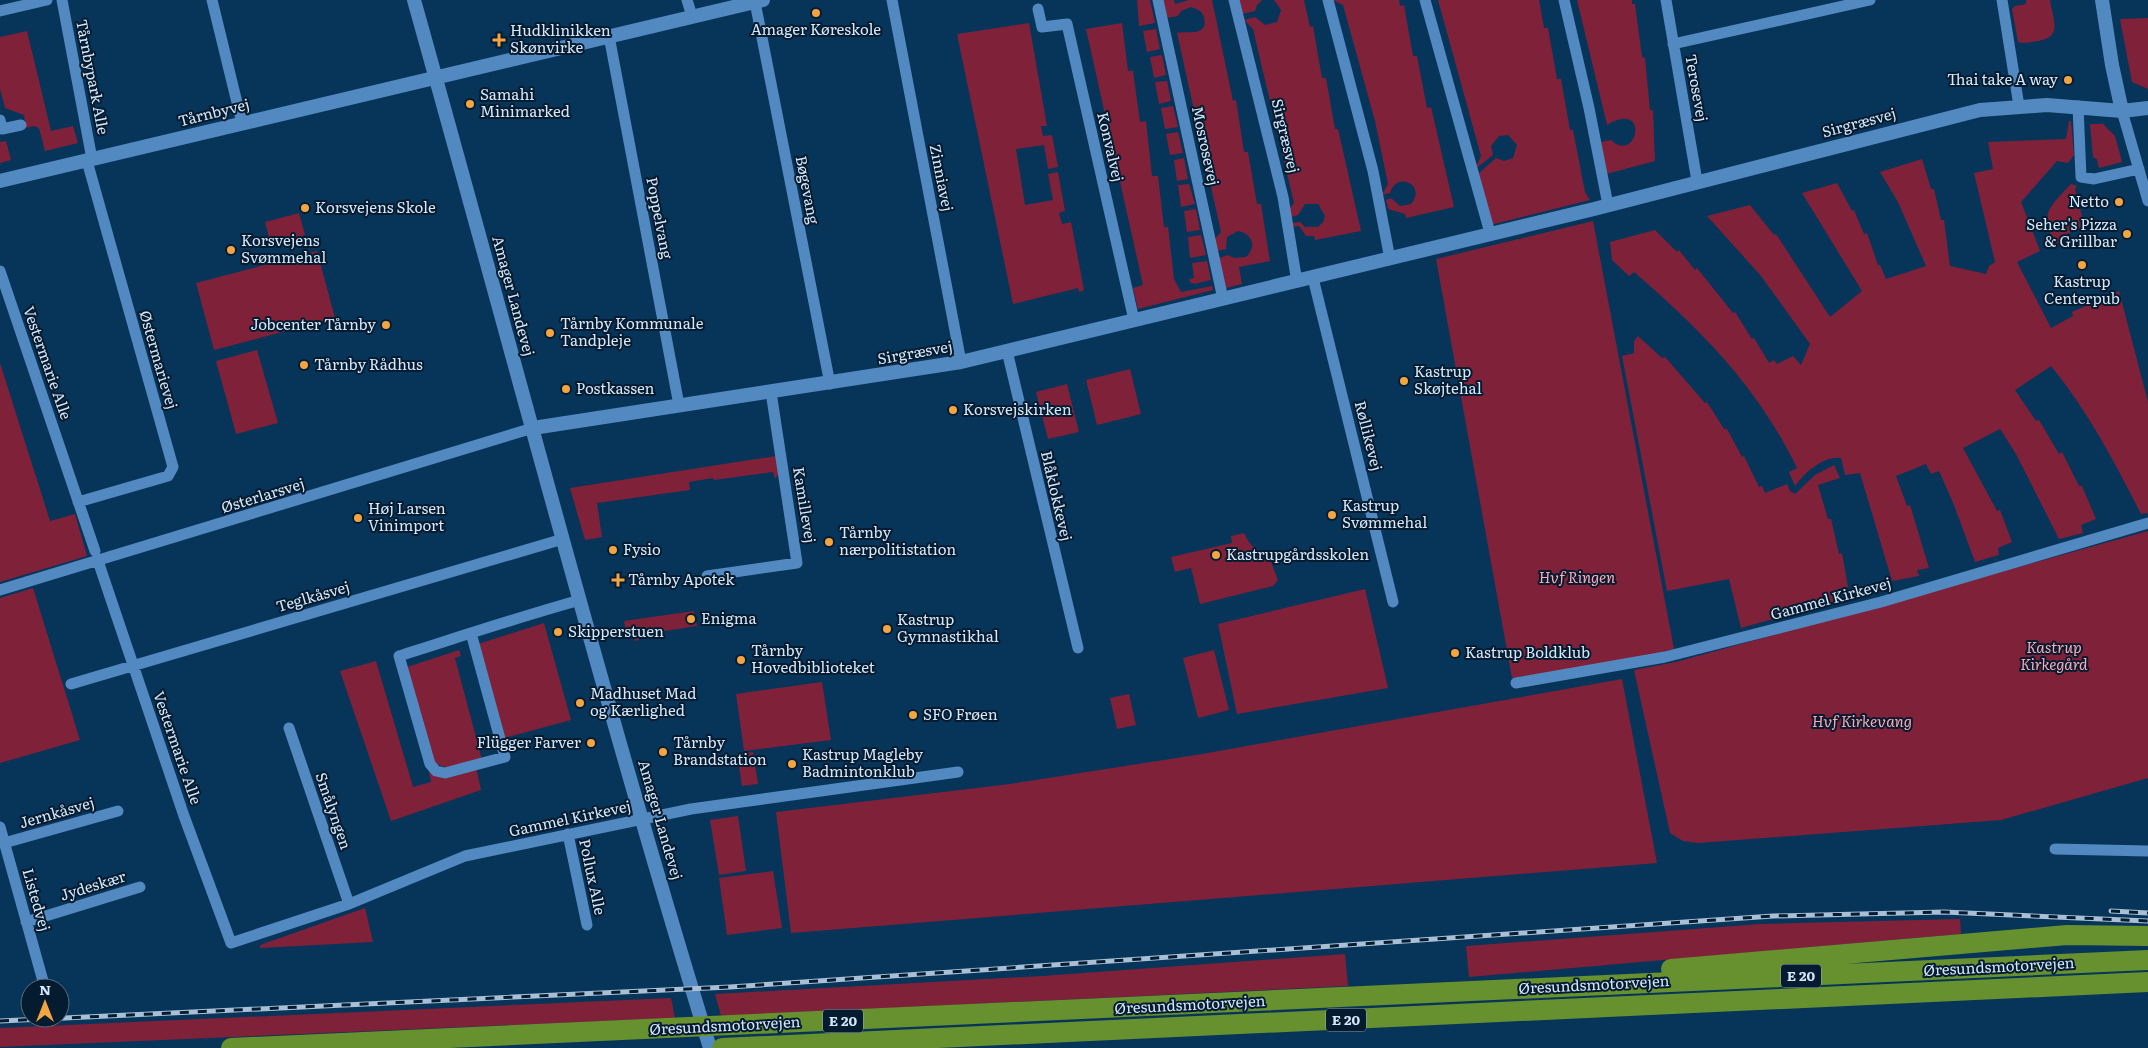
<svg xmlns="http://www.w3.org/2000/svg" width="2148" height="1048" viewBox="0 0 2148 1048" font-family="Literata,serif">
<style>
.green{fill:#80213a}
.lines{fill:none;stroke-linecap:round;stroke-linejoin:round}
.minor{stroke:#5289c0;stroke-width:11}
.tertiary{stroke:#5289c0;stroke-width:14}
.motorway{stroke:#67912e;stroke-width:20}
.rail-casing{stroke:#a8bfd5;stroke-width:5}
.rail{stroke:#051b30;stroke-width:3;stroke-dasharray:9;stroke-linecap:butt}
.poi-dot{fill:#f2a541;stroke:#051b30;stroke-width:2}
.labels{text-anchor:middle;stroke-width:4;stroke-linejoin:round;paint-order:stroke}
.shield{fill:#051b30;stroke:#97aabd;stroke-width:1}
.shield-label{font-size:14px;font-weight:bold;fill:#d6e7f9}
.poi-label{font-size:15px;fill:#d6e7f9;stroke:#051b30;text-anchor:start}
.street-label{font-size:15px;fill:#d6e7f9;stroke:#051b30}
.park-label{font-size:15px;font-style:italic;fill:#ffa9b6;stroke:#051b30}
</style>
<rect width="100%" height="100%" fill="#073459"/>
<path class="green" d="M1137,0h13l5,23 -16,3z
M1162,0h12l1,4 14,-4h23l21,101 3,-1 8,52h4l9,52h4l8,51 1,6 -31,6 3,17 -16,4 -7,-30 9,-3 6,3 12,-1c11,-10 7,-23 -8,-26l-11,6 -1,12 -9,2 -3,-11 7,-8 -44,-199c8,-3 32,5 27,-16 -2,-6 -7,-8 -13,-10l-10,4 -3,5 -11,2z
M1238,0h24l-5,5 -2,6 -13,3z
M1274,0h30l6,27 3,-1 9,52h4l9,51h3l23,102 -46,9 -1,-4h-8l-7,-10 -8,1 -1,-4 10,-1 5,5h13l5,-5 2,-6 -7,-12h-13l-7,11 -9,3 -2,-6 7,-9 -41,-174 -9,-9 11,-3 10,8 12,-3 4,-12z
M1333,0h66l1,6 4,-1 9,51h4l10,52 4,-1 23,100 -48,11 -1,-4 -17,-5 -2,-9 5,-2 9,8 11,-2c16,-18 -14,-34 -21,-11l-8,2 6,-11 -13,-63 -32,-116z
M1438,0h101l5,28h4l9,51h4l9,51h3l12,62 5,8 -100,25 -12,-43 3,-1 -2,-8 17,-15 8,3 9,-3 4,-13 -9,-10 -9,1 -8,10 2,9 -18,14 6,-13z
M1577,0h55v4h3l7,53 3,1 5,52h3l2,51 -49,13 -5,-32 10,-2c26,25 40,-41 -4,-15z
M2026,0h24c3,20 13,37 -12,41 -7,1 -14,3 -20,1l-6,-33 3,-3 11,-2z
M2148,18v71l-16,-7 -12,-63z
M1029,23l18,103h-6l2,10 9,-1 6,32 -10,2 -4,-24 -28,4 9,56 28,-5 -5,-26 10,-2 7,39 -6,2 3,11 9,-2 13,68 -5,2 -1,-4 -65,16 -56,-270z
M1122,23l6,48h5l7,51 6,-1 6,55h6l6,51h4l6,52 7,13 31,-6 1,4 -75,19 -5,-21 10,-3 -57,-256z
M1156,29l4,20 -13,3 -4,-21z
M27,31l24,100 22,-5 5,17 -33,8 -6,-23 -5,-2 -8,2 -2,-13 -19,-7 -5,-19v-52z
M1162,55l4,20 -12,3 -4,-21z
M1167,81l4,20 -12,3 -4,-22z
M1173,106l5,21 -13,2 -4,-21z
M2069,121h2l3,34 -6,8 -11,-2 -36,41 19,49 -23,11 34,66 22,-12 -1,-4 47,-21 29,111v111l-7,1c-26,-51 -53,-103 -90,-148l-36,24 21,31 3,-1 20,34 3,-2 17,34h3l14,33 -15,6 2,8 -24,6 -43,-85 -16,-25 -37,19 34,63 3,-1 12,32 -14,6 1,7 -24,7 -21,-57 -15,-34 -8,3 -5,-10 -30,12 11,30 3,-1 19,63 -12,2 2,6 -27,5 -32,-108 -15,2 -4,-17c-17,-3 -37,15 -46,28l-6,-14 8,-4c-40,-82 -95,-137 -163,-196l-5,4 -17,-16 -2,-18 45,-12 22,22 2,-2 16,20 2,-2 36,45 2,-1 17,27 2,-1 15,25 5,-3 3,4 16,-8 8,9 9,-21 -49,-68 -54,-60 43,-11 24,30 2,-1 54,83 32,-26 -60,-98 35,-10 15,28 2,-1 10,24 3,-1 11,32h2l6,14 40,-13 -28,-64 -18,-30 42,-13 9,30h3l7,31h3l6,46 36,8 3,-8 6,-4 -21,-89 19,-4 -5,-27 78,-3z
M2090,124h13l12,12 7,26 -23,6 -2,-9 -4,-2z
M1178,132l5,21 -13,2 -4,-21z
M6,141l5,19 -11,3v-21z
M1184,158l4,21 -11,2 -3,-21z
M1189,184l6,20 -14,3 -3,-22z
M2071,184l6,2 -2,3 9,35 -2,4 -20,8 -3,8c-5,-2 -7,-7 -9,-12 -11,-19 9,-35 21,-48z
M1196,209l4,21 -13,2 -3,-21z
M299,213l6,22 -34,10 -6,-23z
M1593,221l81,428 -41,10 -121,19 -76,-419z
M1201,235l5,20 -16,3 -2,-21z
M317,251l18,67 -121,32 -18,-67z
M1207,261l4,19 -17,4 -4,-2 -1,-3 5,-1 -2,-15z
M1638,336l24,22 3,-1 40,46 2,-1 17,27h3l15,28 2,-1 15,31 3,-1 3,7 22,-9 3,7 5,3 20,-19 19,-10 6,13 -22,7 10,34h3l8,35 3,-1 6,34 -10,2 2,11 -99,28 -12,-49 -62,12 -45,-235 12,-3v-12z
M257,350l21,73 -42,11 -20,-73z
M0,363l50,158 25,-7 12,42 -87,26z
M1130,369l11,45 -44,11 -11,-45z
M1067,384l12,48 -31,7 -12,-47z
M776,456l3,17 -4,6 -2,-7 -59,8 -1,-2 -24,4 1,8 -93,13 5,34 -17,3 -15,-52z
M2148,531v247l-147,42 -303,23 -15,-2 -13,-8 -36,-163 42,-8z
M1244,533c8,16 8,13 24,21l10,26 -5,6 -73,18 -9,-36 -16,4 -4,-15 61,-14 -1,-7z
M33,588l47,152 -80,23v-165z
M1365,589l23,99 -151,26 -19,-90z
M694,611l3,15 -59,9 1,5 -4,1 -2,-6 -6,1 -3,-15z
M544,623l27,97 -67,18 -26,-94z
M459,650l2,6 -6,2 27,102c-16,4 -34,13 -48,2l-27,-95z
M1214,650l15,60 -31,8 -15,-60z
M376,661l37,126 18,-5 -2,-10 47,-5 5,23 -90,31 -51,-150z
M1622,679l35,184 -866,70 -15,-121 234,-28 192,-30z
M822,682l9,58 -87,11 -8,-57z
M1129,694l7,31 -19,4 -7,-31z
M753,752l5,32 -16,2 -5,-32z
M738,816l8,55 -27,4 -9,-55z
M773,871l9,57 -55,7 -8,-57z
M365,908l8,34 -113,6v-3z
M1960,919l1,15 -492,43 -3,-31 295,-22z
M1345,954l3,32 -627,30 -6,-22 327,-18z
M671,998l4,20 -675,29v-19z"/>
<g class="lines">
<path class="minor" d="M62,0l30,159
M212,0l30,123
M687,0l5,16
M892,0l69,362
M1158,0l65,299
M1234,0l49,197 14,85
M1328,0l45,171 17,88
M1425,0l65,233
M1564,0l25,108 19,97
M1666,0l31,181
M2002,0l17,106
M755,2l75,382
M1038,9l4,18 25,-3 67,296
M0,11l47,-11
M609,36l70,369
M1673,44l197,-44
M2078,106l3,71 13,2 45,-10
M2122,111l26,90
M0,120l2,9 19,-4
M0,271l95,280
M1313,278l80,324
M1007,351l71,297
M78,502l90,-26 5,-9 -86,-306
M98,561l86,255 47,127 118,-39 116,-48 226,-47 267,-37
M707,576l90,-13 -26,-171
M0,590l533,-162
M471,633l34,124 -60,16 -9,-2 -6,-7 -31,-108c60,-19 120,-39 181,-56
M1516,683l149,-26 216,-55 267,-79
M71,684l492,-145
M289,728l60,176
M0,827l43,154
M568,834l19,91
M4,843l114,-32
M2055,849l93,2
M26,922l114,-35"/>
<path class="tertiary" d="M414,0c98,349 189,701 296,1048
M2102,0l10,65 10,46
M0,181l763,-181
M533,428l428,-66 633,-153 386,-99 67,-5 75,6 26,-3"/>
<path class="motorway" d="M1671,969l396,-34 81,1
M231,1048l1917,-88
M722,1048l1426,-66"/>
<defs>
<path id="rail" d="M2111,911l37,2
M0,1021l730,-34 1043,-71 171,-4 204,9"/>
</defs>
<use href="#rail" class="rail-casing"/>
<use href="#rail" class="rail"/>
</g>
<g class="poi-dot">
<circle cx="816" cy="13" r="5"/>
<path d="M496.5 32.5h5v5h5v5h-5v5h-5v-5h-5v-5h5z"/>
<circle cx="2068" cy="80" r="5"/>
<circle cx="470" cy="104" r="5"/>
<circle cx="2119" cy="202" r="5"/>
<circle cx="305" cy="208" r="5"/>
<circle cx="2127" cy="234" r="5"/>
<circle cx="231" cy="250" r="5"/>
<circle cx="2082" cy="265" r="5"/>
<circle cx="386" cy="325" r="5"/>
<circle cx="550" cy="333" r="5"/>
<circle cx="304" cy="365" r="5"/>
<circle cx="1404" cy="381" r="5"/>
<circle cx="566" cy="389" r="5"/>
<circle cx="953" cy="410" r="5"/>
<circle cx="1332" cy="515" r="5"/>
<circle cx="358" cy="518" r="5"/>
<circle cx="829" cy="542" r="5"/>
<circle cx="613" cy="550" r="5"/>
<circle cx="1216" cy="555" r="5"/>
<path d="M615.5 572.5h5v5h5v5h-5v5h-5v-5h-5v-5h5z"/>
<circle cx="691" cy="619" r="5"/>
<circle cx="887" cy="629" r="5"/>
<circle cx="558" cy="632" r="5"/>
<circle cx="1455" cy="653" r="5"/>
<circle cx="741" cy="660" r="5"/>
<circle cx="580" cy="703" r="5"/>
<circle cx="913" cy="715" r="5"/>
<circle cx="591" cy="743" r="5"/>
<circle cx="663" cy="752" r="5"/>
<circle cx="792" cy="764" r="5"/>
</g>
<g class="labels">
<g class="shield">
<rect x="1781" y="964.5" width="40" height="23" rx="4"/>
<rect x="1326" y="1008.5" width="40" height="23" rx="4"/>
<rect x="823" y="1009.5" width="40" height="23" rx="4"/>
</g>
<g class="shield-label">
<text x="1801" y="981">E 20</text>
<text x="1346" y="1025">E 20</text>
<text x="843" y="1026">E 20</text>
</g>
<g class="poi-label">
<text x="816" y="35" text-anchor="middle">Amager Køreskole</text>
<text x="510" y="36">Hudklinikken<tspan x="510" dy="17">Skønvirke</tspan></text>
<text x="2058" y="85" text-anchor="end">Thai take A way</text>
<text x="480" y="100">Samahi<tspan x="480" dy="17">Minimarked</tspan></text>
<text x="2109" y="207" text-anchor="end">Netto</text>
<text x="315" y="213">Korsvejens Skole</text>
<text x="2117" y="230" text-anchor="end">Seher's Pizza<tspan x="2117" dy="17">&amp; Grillbar</tspan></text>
<text x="241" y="246">Korsvejens<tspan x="241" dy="17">Svømmehal</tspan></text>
<text x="2082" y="287" text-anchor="middle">Kastrup<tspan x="2082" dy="17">Centerpub</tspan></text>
<text x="560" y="329">Tårnby Kommunale<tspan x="560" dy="17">Tandpleje</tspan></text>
<text x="376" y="330" text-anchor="end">Jobcenter Tårnby</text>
<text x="314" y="370">Tårnby Rådhus</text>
<text x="1414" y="377">Kastrup<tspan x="1414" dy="17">Skøjtehal</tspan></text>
<text x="576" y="394">Postkassen</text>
<text x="963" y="415">Korsvejskirken</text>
<text x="1342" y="511">Kastrup<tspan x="1342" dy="17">Svømmehal</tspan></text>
<text x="368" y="514">Høj Larsen<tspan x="368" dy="17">Vinimport</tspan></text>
<text x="839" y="538">Tårnby<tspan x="839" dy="17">nærpolitistation</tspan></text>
<text x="623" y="555">Fysio</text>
<text x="1226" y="560">Kastrupgårdsskolen</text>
<text x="628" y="585">Tårnby Apotek</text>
<text x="701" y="624">Enigma</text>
<text x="897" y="625">Kastrup<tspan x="897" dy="17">Gymnastikhal</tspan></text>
<text x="568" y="637">Skipperstuen</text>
<text x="751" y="656">Tårnby<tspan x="751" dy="17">Hovedbiblioteket</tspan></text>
<text x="1465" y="658">Kastrup Boldklub</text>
<text x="590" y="699">Madhuset Mad<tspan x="590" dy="17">og Kærlighed</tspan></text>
<text x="923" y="720">SFO Frøen</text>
<text x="581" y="748" text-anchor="end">Flügger Farver</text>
<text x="673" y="748">Tårnby<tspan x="673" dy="17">Brandstation</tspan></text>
<text x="802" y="760">Kastrup Magleby<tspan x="802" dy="17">Badmintonklub</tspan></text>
</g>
<g class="street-label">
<text transform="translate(92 77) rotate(79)" y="5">Tårnbypark Alle</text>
<text transform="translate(1696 88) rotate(80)" y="5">Terosevej</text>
<text transform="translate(214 113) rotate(-14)" y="5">Tårnbyvej</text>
<text transform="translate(1859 123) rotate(-15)" y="5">Sirgræsvej</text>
<text transform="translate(1285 136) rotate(77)" y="5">Sirgræsvej</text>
<text transform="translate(1205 146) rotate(78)" y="5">Mosrosevej</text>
<text transform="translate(1110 147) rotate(77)" y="5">Konvalvej</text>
<text transform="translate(941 178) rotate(79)" y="5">Zinniavej</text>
<text transform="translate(807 190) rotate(79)" y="5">Bøgevang</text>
<text transform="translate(659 218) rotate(79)" y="5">Poppelvang</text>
<text transform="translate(513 296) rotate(75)" y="5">Amager Landevej</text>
<text transform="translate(915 353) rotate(-10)" y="5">Sirgræsvej</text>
<text transform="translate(158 360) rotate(74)" y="5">Østermarievej</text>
<text transform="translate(47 363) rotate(71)" y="5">Vestermarie Alle</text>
<text transform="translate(1368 436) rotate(76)" y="5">Røllikevej</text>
<text transform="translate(263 496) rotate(-17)" y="5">Østerlarsvej</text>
<text transform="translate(1056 496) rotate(77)" y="5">Blåklokkevej</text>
<text transform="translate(804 505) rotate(81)" y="5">Kamillevej</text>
<text transform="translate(313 597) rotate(-16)" y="5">Teglkåsvej</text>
<text transform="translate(1831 599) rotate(-15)" y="5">Gammel Kirkevej</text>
<text transform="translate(177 748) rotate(71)" y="5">Vestermarie Alle</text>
<text transform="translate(333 811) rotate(71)" y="5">Smålyngen</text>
<text transform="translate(57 813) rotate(-16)" y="5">Jernkåsvej</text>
<text transform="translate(570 819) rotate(-12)" y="5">Gammel Kirkevej</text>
<text transform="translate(660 820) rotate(74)" y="5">Amager Landevej</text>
<text transform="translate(592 877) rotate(78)" y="5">Pollux Alle</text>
<text transform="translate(93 886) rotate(-17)" y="5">Jydeskær</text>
<text transform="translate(36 900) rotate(74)" y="5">Listedvej</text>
<text transform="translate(1999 967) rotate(-3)" y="5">Øresundsmotorvejen</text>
<text transform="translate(1594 985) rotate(-3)" y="5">Øresundsmotorvejen</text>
<text transform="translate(1190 1005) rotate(-3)" y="5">Øresundsmotorvejen</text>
<text transform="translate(725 1026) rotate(-3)" y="5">Øresundsmotorvejen</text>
</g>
<g class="park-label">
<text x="1577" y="583">Hvf Ringen</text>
<text x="2054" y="653">Kastrup<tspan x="2054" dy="17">Kirkegård</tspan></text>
<text x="1862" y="727">Hvf Kirkevang</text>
</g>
</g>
<g transform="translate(45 1003)"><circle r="24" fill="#051b30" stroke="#596d80"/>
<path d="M0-4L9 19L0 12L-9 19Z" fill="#f2a541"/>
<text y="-8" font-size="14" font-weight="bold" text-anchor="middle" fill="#d6e7f9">N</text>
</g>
</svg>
